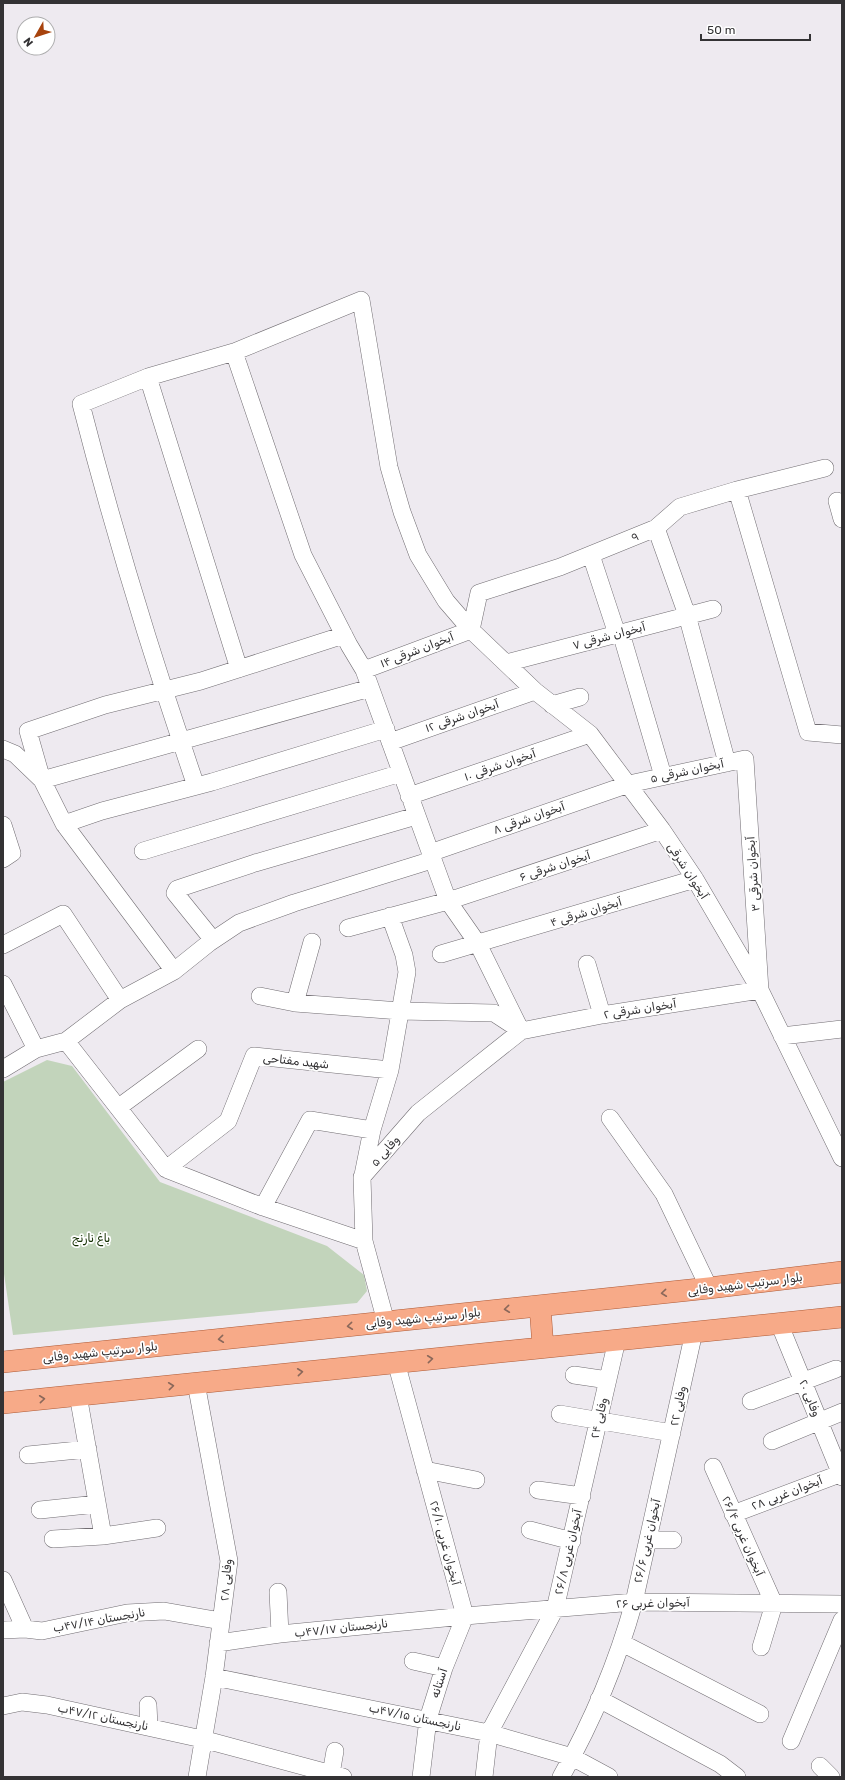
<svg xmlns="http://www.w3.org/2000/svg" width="845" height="1780" viewBox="0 0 845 1780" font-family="Rubik,'Noto Naskh Arabic',sans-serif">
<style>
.park{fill:#c2d4bb}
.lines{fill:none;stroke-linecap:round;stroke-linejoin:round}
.minor-casing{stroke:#716d72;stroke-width:18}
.major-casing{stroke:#ae5b37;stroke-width:22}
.minor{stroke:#fff;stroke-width:17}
.major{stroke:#f7aa88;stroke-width:21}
.oneway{stroke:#8b685a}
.labels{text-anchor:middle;stroke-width:3.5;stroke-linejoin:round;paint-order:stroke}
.street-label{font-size:12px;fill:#333234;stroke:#fff}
.park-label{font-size:12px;fill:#163104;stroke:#fff}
</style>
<rect width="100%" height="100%" fill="#eeeaf0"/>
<path class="park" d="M47,1060l25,6 88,116 167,64 37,29 3,16 -10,12 -344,32 -10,-68v-185z"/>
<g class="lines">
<defs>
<path id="minor" d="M234,352l69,203 46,90 15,25 84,231 30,43 43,87
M148,377l91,292
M737,490l71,242 34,3
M837,501l5,18
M656,528l31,87 40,148
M591,555l26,79
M471,630l8,-37 81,-26 96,-39 24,-21 57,-17 88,-22
M621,633l42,143
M506,663l207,-54
M364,670l107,-40
M552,705l28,-8
M390,742l145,-51
M3,749l12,5 27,26 328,-92
M196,786c-43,-126 -82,-253 -115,-382l67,-27 86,-25 127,-52 28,167 13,45 16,43 28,46 25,29 64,61 55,43 72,96 33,49 65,111 82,168
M409,796l181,-62
M64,824l38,-13 110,-29 174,-53
M3,825l9,28 -9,6
M143,851l258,-78
M348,928l100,-27 214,-71
M213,940l-38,-47 2,-4 78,-26 161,-47
M3,945l60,-31 57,86
M441,954l254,-75
M587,964l15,51
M174,971l-110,-147 -22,-44 -14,-49 77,-26 96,-24 143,-46
M3,984l33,65
M260,996l35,7 105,8 94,2 26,17
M295,1003l17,-61
M782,1036l60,-7
M66,1041l100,128 97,38 101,34
M3,1069l33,-20 30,-8 54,-41 54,-29 35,-28 30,-20 55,-20 138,-43
M119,1107l79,-58
M610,1118l54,76 45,94
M166,1169l62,-48 26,-65 136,14
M363,1175l9,-45 18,-60 17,-98 -3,-17 -14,-39
M263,1207l47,-87 62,10
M386,1322l-22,-81 -2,-64 56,-64 103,-82 81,-16 158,-25 -15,-231 -116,25 -199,69
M779,1323l63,154
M396,1362l69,254
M574,1375l34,5
M196,1383l33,178 -15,116 -17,100
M78,1395l25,141
M751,1401l85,-32
M560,1414l112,19
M772,1441l70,-29
M28,1455l60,-6
M713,1467l61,137 -13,43
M425,1470l51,10
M538,1490l44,6
M40,1510l57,-6
M733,1514l109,-41
M530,1530l42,11
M53,1539l50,-3 54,-8
M648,1540h25
M3,1580l22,49
M278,1592l2,42
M3,1630l22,-1 17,2 85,-18 37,-2 57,10
M218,1643l62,-9 185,-18 169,-14 208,2
M622,1643l138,71
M413,1661l31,7
M214,1677l275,56 83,24 37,20
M599,1699l121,65 17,13
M148,1705l1,22
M3,1706l19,-4 25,3 155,34 141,38
M791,1741l51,-121
M820,1766l11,11
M331,1774l4,-23
M421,1777l7,-58 16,-51 21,-52
M484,1777l5,-44 66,-124 62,-269
M561,1777c31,-55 56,-114 73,-175l60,-270"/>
<path id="major" d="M540,1306l3,41
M3,1362l706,-74 133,-16
M3,1403l839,-86"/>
</defs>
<use href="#minor" class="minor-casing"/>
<use href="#major" class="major-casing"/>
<use href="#minor" class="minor"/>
<use href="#major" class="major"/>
</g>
<defs><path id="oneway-chevron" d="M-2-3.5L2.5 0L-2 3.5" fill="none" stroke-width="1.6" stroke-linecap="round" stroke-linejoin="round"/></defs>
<g class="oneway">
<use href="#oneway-chevron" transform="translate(664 1293) rotate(174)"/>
<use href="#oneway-chevron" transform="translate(507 1309) rotate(174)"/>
<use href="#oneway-chevron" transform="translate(350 1326) rotate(174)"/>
<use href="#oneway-chevron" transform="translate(221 1339) rotate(174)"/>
<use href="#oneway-chevron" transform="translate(430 1359) rotate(-6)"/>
<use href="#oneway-chevron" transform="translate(300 1372) rotate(-6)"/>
<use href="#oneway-chevron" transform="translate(171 1386) rotate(-6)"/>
<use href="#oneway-chevron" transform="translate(42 1399) rotate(-6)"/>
</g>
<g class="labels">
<g class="street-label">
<text transform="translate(635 537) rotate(-23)" y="4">۹</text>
<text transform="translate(609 636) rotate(-15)" y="4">آبخوان شرقی ۷</text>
<text transform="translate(417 650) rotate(-21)" y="4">آبخوان شرقی ۱۴</text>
<text transform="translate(462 716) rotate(-19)" y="4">آبخوان شرقی ۱۲</text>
<text transform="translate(500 765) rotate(-19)" y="4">آبخوان شرقی ۱۰</text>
<text transform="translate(687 771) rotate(-12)" y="4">آبخوان شرقی ۵</text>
<text transform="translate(529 818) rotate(-19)" y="4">آبخوان شرقی ۸</text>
<text transform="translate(555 866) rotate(-18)" y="4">آبخوان شرقی ۶</text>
<text transform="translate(688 871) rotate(57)" y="4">آبخوان شرقی</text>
<text transform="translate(753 874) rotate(-94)" y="4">آبخوان شرقی ۳</text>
<text transform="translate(586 912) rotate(-17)" y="4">آبخوان شرقی ۴</text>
<text transform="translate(640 1009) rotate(-9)" y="4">آبخوان شرقی ۲</text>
<text transform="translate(296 1061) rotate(6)" y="4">شهید مفتاحی</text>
<text transform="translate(385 1151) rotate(-49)" y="4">وفایی ۵</text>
<text transform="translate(745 1284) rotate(-7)" y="4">بلوار سرتیپ شهید وفایی</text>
<text transform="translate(423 1318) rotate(-6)" y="4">بلوار سرتیپ شهید وفایی</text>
<text transform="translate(100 1352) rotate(-6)" y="4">بلوار سرتیپ شهید وفایی</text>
<text transform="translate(810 1398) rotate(68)" y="4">وفایی ۲۰</text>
<text transform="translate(678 1406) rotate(-78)" y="4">وفایی ۲۲</text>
<text transform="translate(599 1418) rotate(-77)" y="4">وفایی ۲۴</text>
<text transform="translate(787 1493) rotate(-21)" y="4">آبخوان غربی ۲۸</text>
<text transform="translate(743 1536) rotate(66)" y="4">آبخوان غربی ۲۶/۴</text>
<text transform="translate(647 1541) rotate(-77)" y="4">آبخوان غربی ۲۶/۶</text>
<text transform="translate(445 1543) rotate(75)" y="4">آبخوان غربی ۲۶/۱۰</text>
<text transform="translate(568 1552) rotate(-77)" y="4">آبخوان غربی ۲۶/۸</text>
<text transform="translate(226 1580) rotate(-85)" y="4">وفایی ۲۸</text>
<text transform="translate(653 1603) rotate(-1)" y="4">آبخوان غربی ۲۶</text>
<text transform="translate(99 1620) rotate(-10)" y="4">نارنجستان ۴۷/۱۴ب</text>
<text transform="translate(341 1628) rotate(-6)" y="4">نارنجستان ۴۷/۱۷ب</text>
<text transform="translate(439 1683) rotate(-72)" y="4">آستانه</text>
<text transform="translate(103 1717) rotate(12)" y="4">نارنجستان ۴۷/۱۲ب</text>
<text transform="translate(415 1717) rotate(12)" y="4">نارنجستان ۴۷/۱۵ب</text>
</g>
<g class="park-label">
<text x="91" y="1242">باغ نارنج</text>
</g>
</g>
<rect width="845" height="1780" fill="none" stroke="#333234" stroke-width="8"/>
<g transform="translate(36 36) rotate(231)"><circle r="19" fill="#ffffff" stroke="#adadae"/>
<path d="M0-3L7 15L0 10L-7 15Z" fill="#a7430d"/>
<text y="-6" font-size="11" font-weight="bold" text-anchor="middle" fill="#333234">N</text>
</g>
<path d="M701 34v6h109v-6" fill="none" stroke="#333234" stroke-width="2"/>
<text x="707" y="34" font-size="12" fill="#333234" stroke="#ffffff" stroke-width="3" paint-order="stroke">50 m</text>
</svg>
